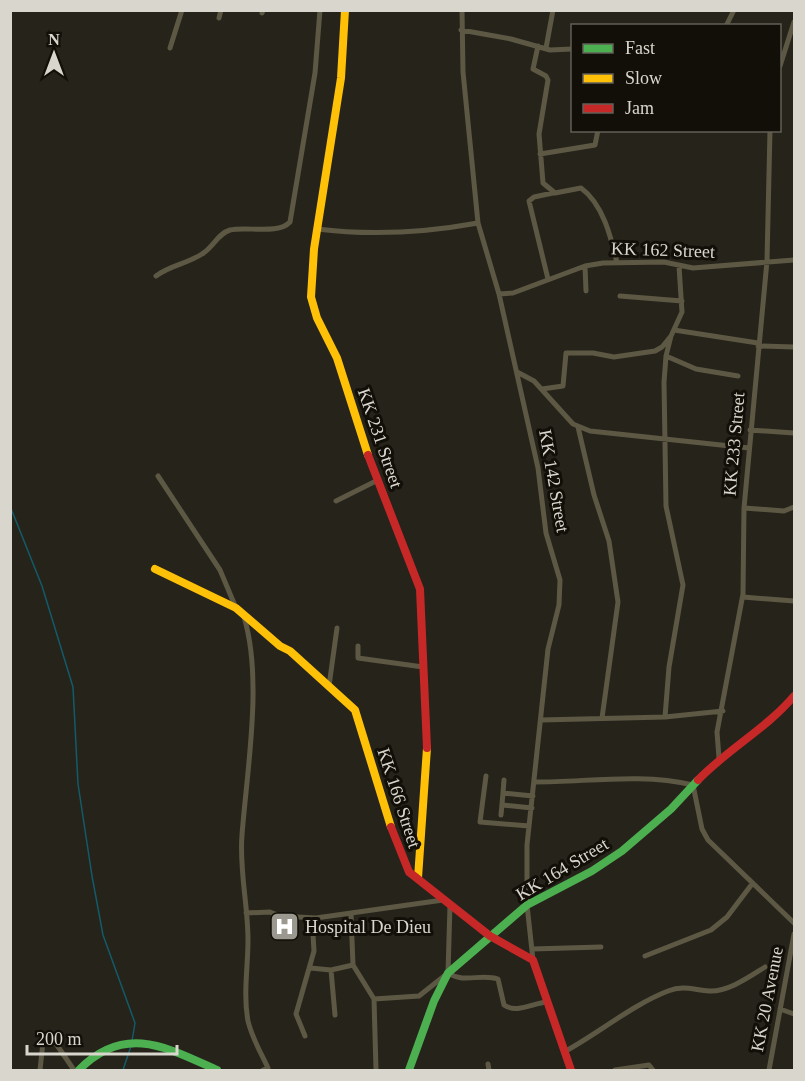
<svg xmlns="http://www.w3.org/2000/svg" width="805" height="1081" viewBox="0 0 805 1081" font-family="'Times New Roman',serif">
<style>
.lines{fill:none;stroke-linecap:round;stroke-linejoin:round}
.stream{stroke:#125b69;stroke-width:1.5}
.street{stroke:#5d5844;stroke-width:5}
.fast{stroke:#4caf50;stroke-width:8}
.slow{stroke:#ffc107;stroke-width:8}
.jam{stroke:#c62828;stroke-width:8}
.labels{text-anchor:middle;stroke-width:6;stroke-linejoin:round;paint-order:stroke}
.street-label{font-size:18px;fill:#d9d7cd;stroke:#110f08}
.poi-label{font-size:18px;fill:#d9d7cd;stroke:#110f08;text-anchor:start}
</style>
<rect width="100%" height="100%" fill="#26231b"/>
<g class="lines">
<path class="stream" d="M10,506l32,80 31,101 5,97 14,92 11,59 32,88 -3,18
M123,1070l8,-24"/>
<path class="street" d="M462,10l1,62 15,151 21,71 39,174 8,65 14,47 -1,25 -11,44 -21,196v60l6,55
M262,13l1,-3
M219,18l2,-8
M726,26l8,-16
M461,30l50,9 39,11 22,-1
M538,46l-5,23 13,7 2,4 -9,54 4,49 12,10 26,-5c22,16 30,49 36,75
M170,48l12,-38
M546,48l7,-38
M780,66l14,-44
M540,154l55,-9 3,-15
M317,229c56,7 106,4 161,-6
M585,266l1,25
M156,276c14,-11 31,-12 46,-22 12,-7 15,-20 28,-24 17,-4 48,5 60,-8l25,-149 5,-63
M548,279l-19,-78 5,-4 19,-4
M499,294l14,-1 72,-27 18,-3 61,-1 29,6 101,-8
M620,296l62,5
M674,330l84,13
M758,346l36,1
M666,356l30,13 42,7
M517,372l17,9 39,43 17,7 159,17
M542,389l21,-3 3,-33h27l21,4 41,-6 7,-4 9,-11 11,-24 -3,-46
M578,427l16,68 15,46 9,61 -16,116
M750,430l44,3
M158,476l62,94 16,38
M336,501l42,-21
M744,508l40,3 10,-4
M743,597l51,4
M244,617c19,62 3,152 -2,218 -3,34 6,70 6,105 0,27 -5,54 0,81 4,17 13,32 20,47l-5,2
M358,646v12l65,9
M329,686l8,-58
M665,717l4,-50 14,-82 -17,-79 -2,-124 2,-26 5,-20
M541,720l124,-3 58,-6
M719,758l-2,-26 26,-138 1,-86 23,-247 3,-131
M486,776l-6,46 49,4
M504,780l-1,13 30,3
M535,782c53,0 106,-9 158,3l9,44 6,11 86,83
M502,805l30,3
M501,815l2,-22
M246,913l24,-1 10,4 36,2 127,-18
M351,914l2,51 21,34 2,71
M532,949l69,-2
M645,956l66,-26 16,-13 25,-33
M310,968l21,2
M448,973c17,11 32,0 50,6l6,26c13,9 29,-2 43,-3
M374,999l45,-3 29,-23 2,-68
M780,1009l14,5
M335,1015l-4,-45 22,-5
M305,1036l-9,-22 18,-63 -2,-33
M564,1052c35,-19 68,-47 104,-61 15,-6 26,-1 41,0 19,1 40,-14 56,-24
M488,1064l1,6
M40,1070l3,-28 3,-4h6l22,32
M615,1070l34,-5 4,5
M769,1070l25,-136"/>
<path class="fast" d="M79,1070c46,-47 89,-22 138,0
M409,1070l25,-69 14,-28 79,-68 65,-34 30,-20 49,-42 27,-29"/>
<path class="slow" d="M345,10l-4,68 -27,171 -3,48 6,21 20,40 31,97
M155,569l81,39 44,38 10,5 65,59 36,117
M418,878l9,-130"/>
<path class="jam" d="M368,455l52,134 7,159
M698,780c30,-31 69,-52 96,-84
M391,827l18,45 81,64 43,24 38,110"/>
</g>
<defs>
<symbol id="hospital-square" viewBox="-11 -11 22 22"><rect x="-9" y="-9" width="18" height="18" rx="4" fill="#9a988f" stroke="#110f08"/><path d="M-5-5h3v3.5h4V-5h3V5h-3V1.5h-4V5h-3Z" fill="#fff"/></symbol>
</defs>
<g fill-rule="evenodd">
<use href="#hospital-square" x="268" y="910" width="33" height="33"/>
</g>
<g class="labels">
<g class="street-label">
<text transform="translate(663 250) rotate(2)" y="6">KK 162 Street</text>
<text transform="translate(380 438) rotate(71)" y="6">KK 231 Street</text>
<text transform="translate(734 444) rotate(-85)" y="6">KK 233 Street</text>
<text transform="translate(554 481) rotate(80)" y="6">KK 142 Street</text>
<text transform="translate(399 798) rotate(72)" y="6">KK 166 Street</text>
<text transform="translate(562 869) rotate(-31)" y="6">KK 164 Street</text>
<text transform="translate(767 999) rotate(-79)" y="6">KK 20 Avenue</text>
</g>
<g class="poi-label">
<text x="305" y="933">Hospital De Dieu</text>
</g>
</g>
<rect width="805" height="1081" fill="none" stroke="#d9d7cd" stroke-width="24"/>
<rect x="571" y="24" width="210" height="108" fill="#110f08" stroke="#615f57" stroke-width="1.5"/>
<rect x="583" y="44" width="30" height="9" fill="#4caf50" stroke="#615f57" stroke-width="1.5"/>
<text x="625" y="54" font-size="18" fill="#d9d7cd">Fast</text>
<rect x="583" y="74" width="30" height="9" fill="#ffc107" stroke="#615f57" stroke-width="1.5"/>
<text x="625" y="84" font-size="18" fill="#d9d7cd">Slow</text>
<rect x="583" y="104" width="30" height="9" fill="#c62828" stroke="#615f57" stroke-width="1.5"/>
<text x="625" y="114" font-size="18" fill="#d9d7cd">Jam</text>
<g transform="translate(54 54)" stroke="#110f08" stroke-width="4.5" paint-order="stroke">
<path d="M0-4.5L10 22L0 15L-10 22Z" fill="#d9d7cd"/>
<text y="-9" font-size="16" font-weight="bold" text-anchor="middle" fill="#d9d7cd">N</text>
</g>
<path d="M27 1045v9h150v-9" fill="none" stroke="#d9d7cd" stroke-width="3"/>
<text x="36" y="1045" font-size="18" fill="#d9d7cd" stroke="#110f08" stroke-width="4.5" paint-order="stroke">200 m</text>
</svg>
